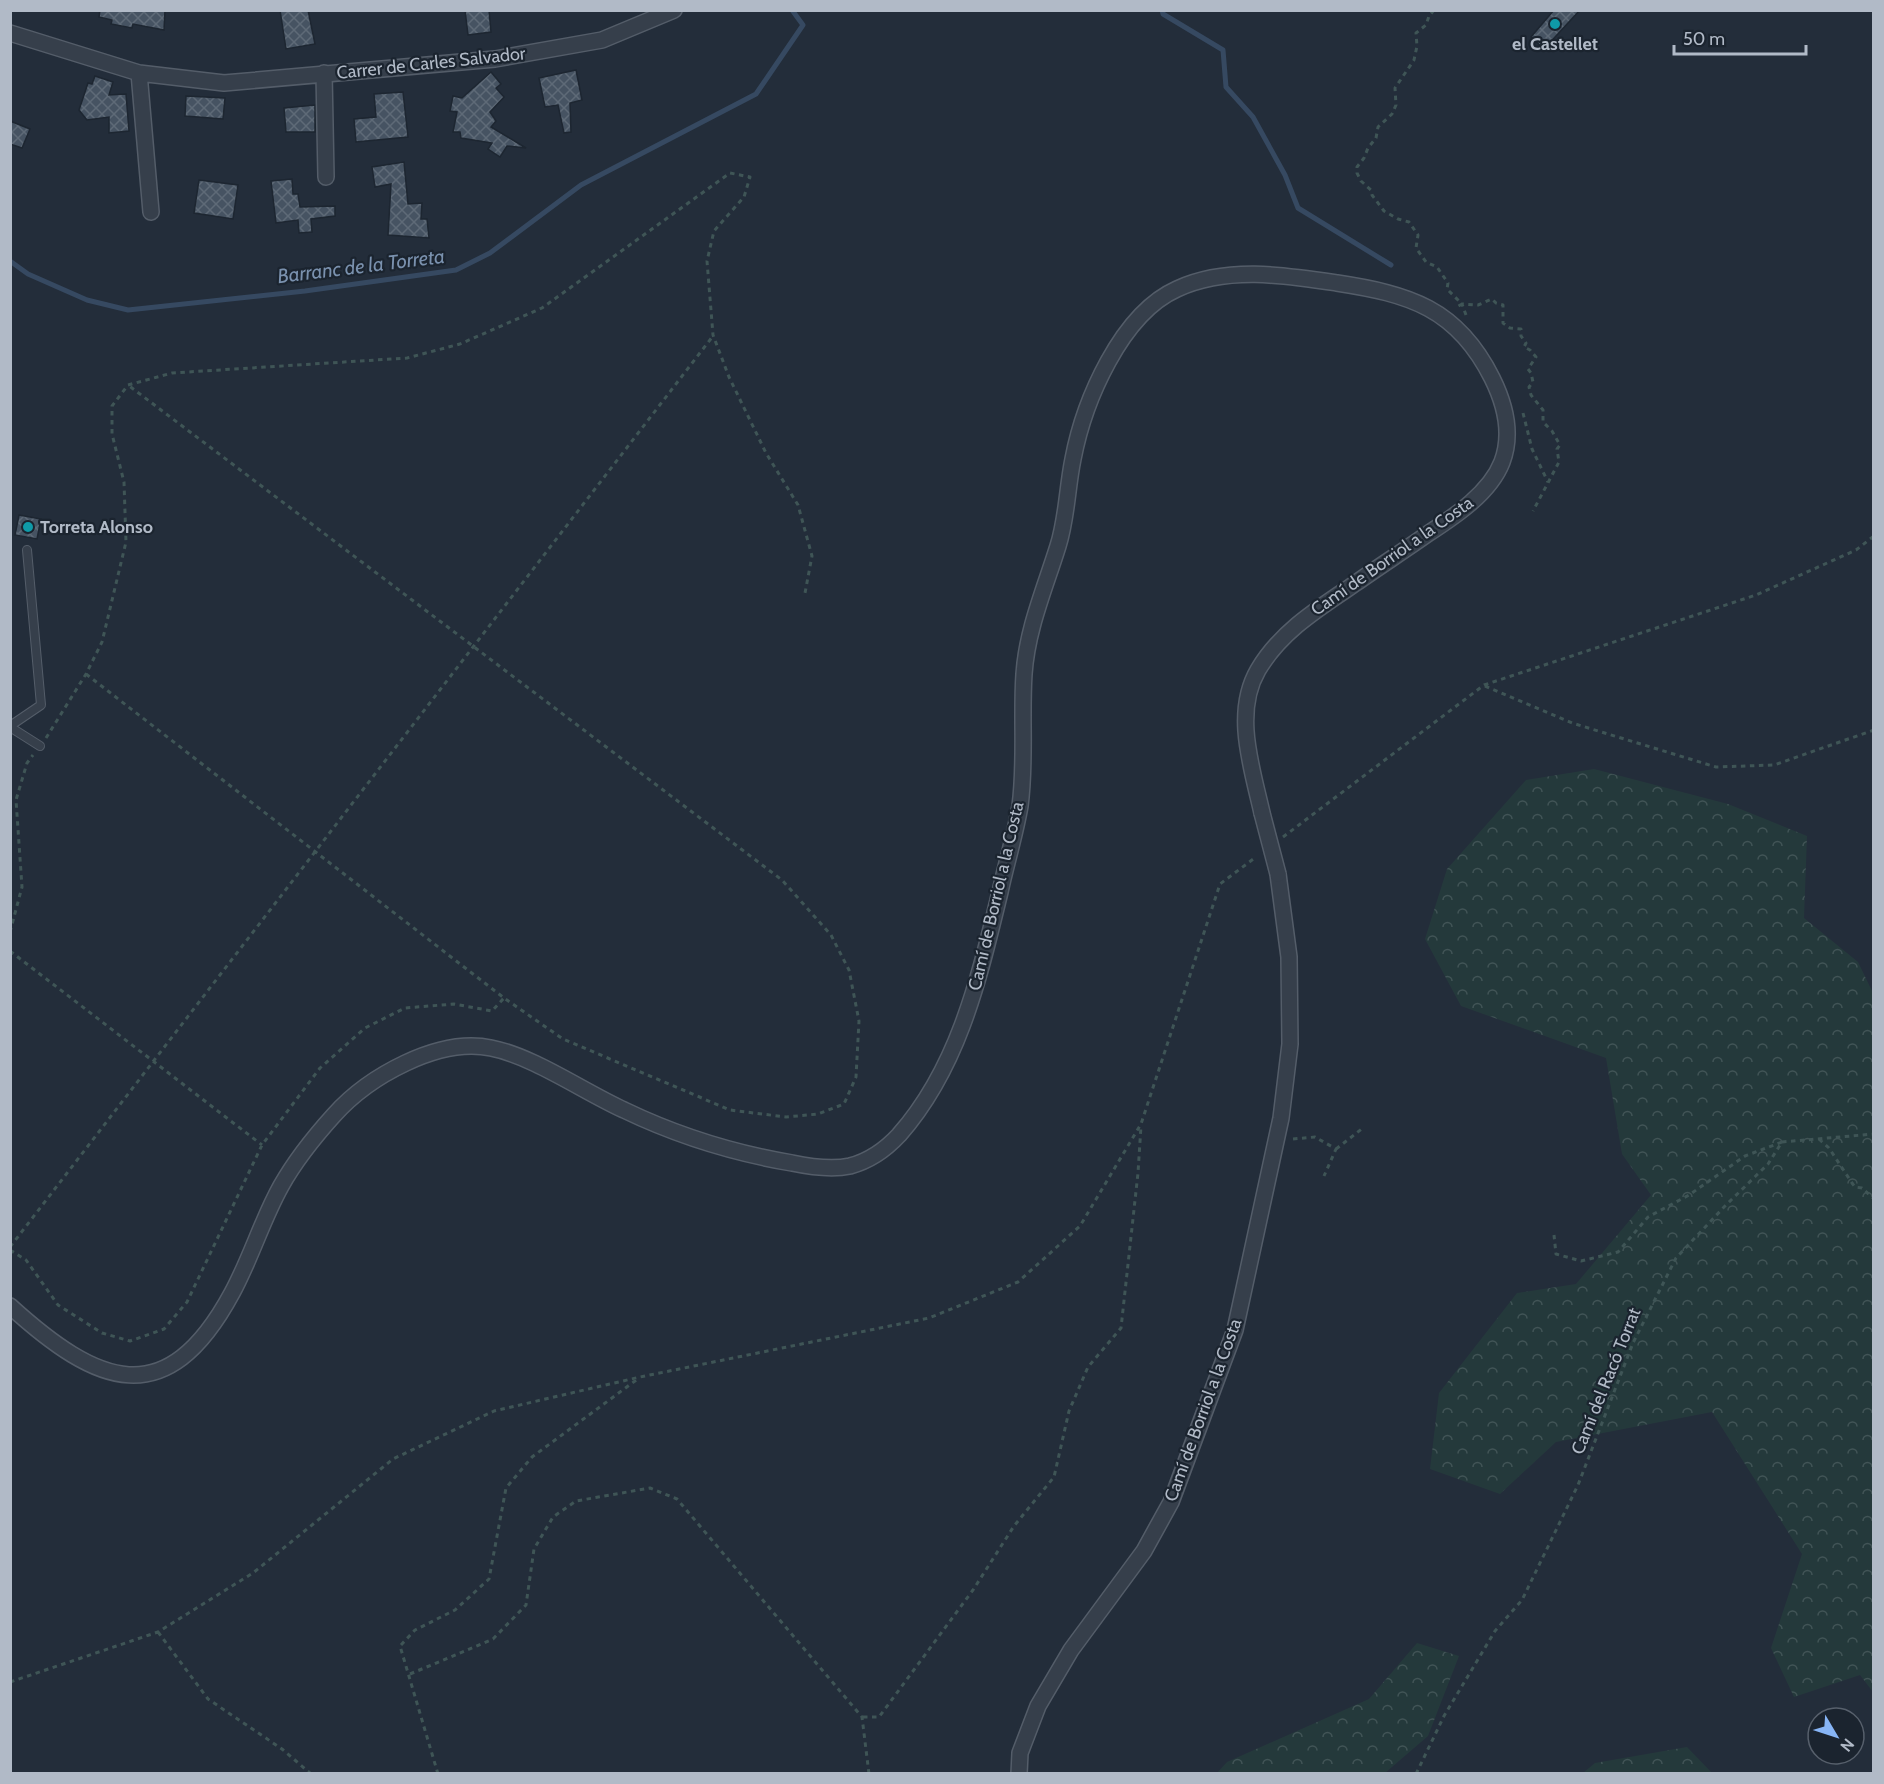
<svg xmlns="http://www.w3.org/2000/svg" width="1884" height="1784" viewBox="0 0 1884 1784" font-family="Cabin,sans-serif">
<style>
.forest{fill:url(#forest-crowns)}
.lines{fill:none;stroke-linecap:round;stroke-linejoin:round}
.stream{stroke:#364961;stroke-width:5}
.building{fill:url(#building-cross-hatch);stroke:#1d2631;stroke-width:1.5}
.service-casing{stroke:#545d69;stroke-width:10}
.minor-casing{stroke:#545d69;stroke-width:18}
.path{stroke:#3f5556;stroke-width:3;stroke-dasharray:4.5 4.5;stroke-linecap:butt}
.service{stroke:#363f4b;stroke-width:8}
.minor{stroke:#363f4b;stroke-width:15}
.minor-bridge-casing{stroke:#545d69;stroke-width:18;stroke-linecap:butt}
.minor-bridge{stroke:#363f4b;stroke-width:15}
.culture-dot{fill:#0f9aa8;stroke:#1b242f;stroke-width:2}
.labels{text-anchor:middle;stroke-width:4.5;stroke-linejoin:round;paint-order:stroke}
.poi-label{font-size:18px;font-weight:bold;fill:#b1bac7;stroke:#1b242f}
.street-label{font-size:18px;fill:#b1bac7;stroke:#1b242f}
.water-label{font-size:20px;font-style:italic;fill:#7a91ae;stroke:#1b242f}
</style>
<defs>
<pattern id="forest-crowns" width="20" height="18" patternUnits="userSpaceOnUse" patternTransform="scale(1.5)"><rect width="20" height="18" fill="#24393b"/><path d="M2 6a3 3 0 1 1 6 0M12 15a3 3 0 1 1 6 0" fill="none" stroke="#415456"/></pattern>
<pattern id="building-cross-hatch" width="8" height="8" patternUnits="userSpaceOnUse" patternTransform="scale(1.5)"><rect width="8" height="8" fill="#465362"/><path d="M0 0l8 8M0 8l8-8" fill="none" stroke="#5e6a77"/></pattern>
</defs>
<rect width="100%" height="100%" fill="#232d3a"/>
<path class="forest" d="M1594,769l134,35 79,32 -3,82 54,44 15,31v699l-13,-17 -66,22 -23,-49 31,-94 -90,-142 -156,30 -56,52 -70,-25 9,-76 78,-100 59,-9 75,-89 -29,-41 -16,-96 -145,-52 -36,-67 22,-70 79,-89z
M1417,1643l42,13 -31,80 -43,37h-168l10,-11 142,-63z
M1687,1747l25,26h-129l12,-10z"/>
<g class="lines">
<path class="stream" d="M1162,10l1,4 60,36 3,37 27,30 32,58 13,33 93,57
M10,261l18,13 59,26 41,10 177,-19 151,-21 34,-17 91,-68 175,-91 47,-69 -11,-15"/>
</g>
<path class="building" d="M100,10h65l-1,20 -31,-6 -1,4 -21,-4 1,-4 -13,-3z
M280,10h28l7,34 -29,5z
M465,10h24l2,22 -23,3z
M1554,10h26l-36,39 -13,-12z
M576,70l6,30 -12,3 1,29 -7,1 -6,-28 -13,2 -6,-29z
M491,72l10,12 -5,4 8,9 -14,15 6,9 -5,6 35,21 -19,-2 -7,11 -12,-8 4,-6 -31,-5 -1,-6h-7l4,-20 -7,-1 3,-15 9,2z
M95,76l18,6 -4,13 17,-1 3,37 -20,2v-16l-22,3 -8,-10 9,-27 4,1z
M403,92l5,45 -52,5 -2,-23 22,-2 -2,-23z
M186,96l39,2 -2,21 -38,-3z
M315,105v27h-29l-2,-24z
M10,121l20,8 -8,19 -12,-4z
M404,162l4,42 14,-1 -1,16h6l2,19 -41,-3 3,-51 -16,3 -3,-20z
M292,179l1,15h5l2,13 35,-1v10l-24,3 1,13 -13,1 -1,-13 -22,3 -5,-42z
M199,180l39,5 -5,34 -39,-6z
M19,515l22,4 -4,20 -22,-4z"/>
<g class="lines">
<defs>
<path id="service" d="M10,726l31,-21 -14,-155
M10,727l30,19"/>
<path id="minor" d="M10,33l129,40 85,10 271,-24 107,-19 72,-30
M139,73l12,139
M324,73l2,104
M10,1306c87,79 156,109 222,-13 19,-35 30,-73 49,-107 14,-25 34,-50 53,-71 34,-38 104,-78 157,-67 42,8 93,44 133,62 54,26 109,43 168,53 19,4 39,7 58,3 19,-5 36,-17 49,-31 60,-68 80,-157 101,-243 6,-28 15,-57 20,-86 6,-44 1,-88 4,-132 3,-45 21,-86 34,-128 9,-28 9,-58 15,-87 11,-58 48,-145 104,-170 50,-23 107,-14 160,-6 72,11 120,25 155,95 13,26 21,55 10,84 -12,31 -47,54 -73,71 -24,17 -49,33 -73,50 -37,25 -75,48 -98,87 -25,43 -6,98 4,143
M1019,1774l1,-21 18,-47 33,-56 73,-99 27,-49 64,-172 46,-212 9,-74 -1,-87 -11,-83"/>
</defs>
<use href="#service" class="service-casing"/>
<use href="#minor" class="minor-casing"/>
<path class="path" d="M1434,10l-5,6 -3,9 -10,8 1,13 -3,14 -19,28 1,17 -4,9 -14,13 -2,11 -8,10 -4,10 -7,9v6l4,8 10,9 1,5 12,16 14,8 11,3 9,13 -2,13 10,14 11,5 11,16 -1,6 15,15 -7,4
M1466,315l-4,-11 16,1 14,-6 4,4 7,2v18l7,5 11,1v7l5,7 -2,4 6,3 6,7 -8,12 3,4 2,9 -4,5 2,8 12,15v12l9,9 8,14 -3,4 2,13 -26,49
M1523,413l9,36 16,33
M86,674l418,324 59,41 167,71 56,7 32,-3 26,-10 12,-27 3,-56 -10,-51 -18,-35 -49,-55 -654,-495
M1485,686l87,37 144,44 58,-2 100,-35
M46,738l40,-64 16,-32 24,-100 -2,-60 -12,-48v-28l16,-21 44,-12 235,-15 53,-14 82,-36 188,-135 20,4 -6,20 -30,34 -7,30 6,74 16,42 37,76 32,52 14,51 -7,37
M1283,837l201,-152 272,-90 100,-45 18,-14
M10,932l12,-45 -6,-87 11,-37 6,-8
M10,951l252,194
M1293,1139l22,-2 21,12 -12,27
M1819,1139l10,9 23,35 3,4 7,1 12,11
M1782,1142l92,-8
M1336,1149l27,-21
M10,1247l703,-911
M10,1250l16,10 32,45 44,28 28,8 34,-12 23,-27 75,-157 58,-77 45,-40 40,-20 49,-4 38,7 12,-13
M158,1632l50,67 74,50 29,25
M410,1674l83,-35 33,-34 8,-56 19,-32 23,-16 74,-13 27,11 185,218 7,57
M10,1682l148,-50 95,-59 140,-114 101,-48 146,-34 289,-59 89,-36 62,-56 61,-102 79,-240 36,-27
M863,1717h16l94,-127 41,-64 40,-49 15,-66 19,-44 33,-39 17,-155 3,-47
M438,1774l-38,-128 15,-16 40,-20 34,-31 17,-91 26,-31 107,-79
M1416,1774l28,-58 51,-85 27,-31 56,-115 55,-142 43,-85 49,-52 43,-42 14,-22 -37,14 -56,39 -41,22 -30,35 -37,9 -25,-7 -2,-19"/>
<use href="#service" class="service"/>
<use href="#minor" class="minor"/>
<defs>
<path id="minor-bridge" d="M1262,813l16,61"/>
</defs>
<use href="#minor-bridge" class="minor-bridge-casing"/>
<use href="#minor-bridge" class="minor-bridge"/>
</g>
<g class="culture-dot">
<circle cx="1555" cy="24" r="6"/>
<circle cx="28" cy="527" r="6"/>
</g>
<g class="labels">
<g class="poi-label">
<text x="1555" y="50">el Castellet</text>
<text x="40" y="533" text-anchor="start">Torreta Alonso</text>
</g>
<g class="street-label">
<text transform="translate(431 63) rotate(-6)" y="6">Carrer de Carles Salvador</text>
<text transform="translate(1392 556) rotate(-35)" y="6">Camí de Borriol a la Costa</text>
<text transform="translate(996 896) rotate(-77)" y="6">Camí de Borriol a la Costa</text>
<text transform="translate(1606 1381) rotate(-68)" y="6">Camí del Racó Torrat</text>
<text transform="translate(1203 1410) rotate(-70)" y="6">Camí de Borriol a la Costa</text>
</g>
<g class="water-label">
<text transform="translate(361 266) rotate(-7)" y="7">Barranc de la Torreta</text>
</g>
</g>
<rect width="1884" height="1784" fill="none" stroke="#b1bac7" stroke-width="24"/>
<g transform="translate(1836 1736) rotate(129)"><circle r="28" fill="#1b242f" stroke="#57606c" stroke-width="1.5"/>
<path d="M0-4.5L10 22L0 15L-10 22Z" fill="#87b5f6"/>
<text y="-9" font-size="16" font-weight="bold" text-anchor="middle" fill="#b1bac7">N</text>
</g>
<path d="M1674 45v9h132v-9" fill="none" stroke="#b1bac7" stroke-width="3"/>
<text x="1683" y="45" font-size="18" fill="#b1bac7" stroke="#1b242f" stroke-width="4.5" paint-order="stroke">50 m</text>
</svg>
